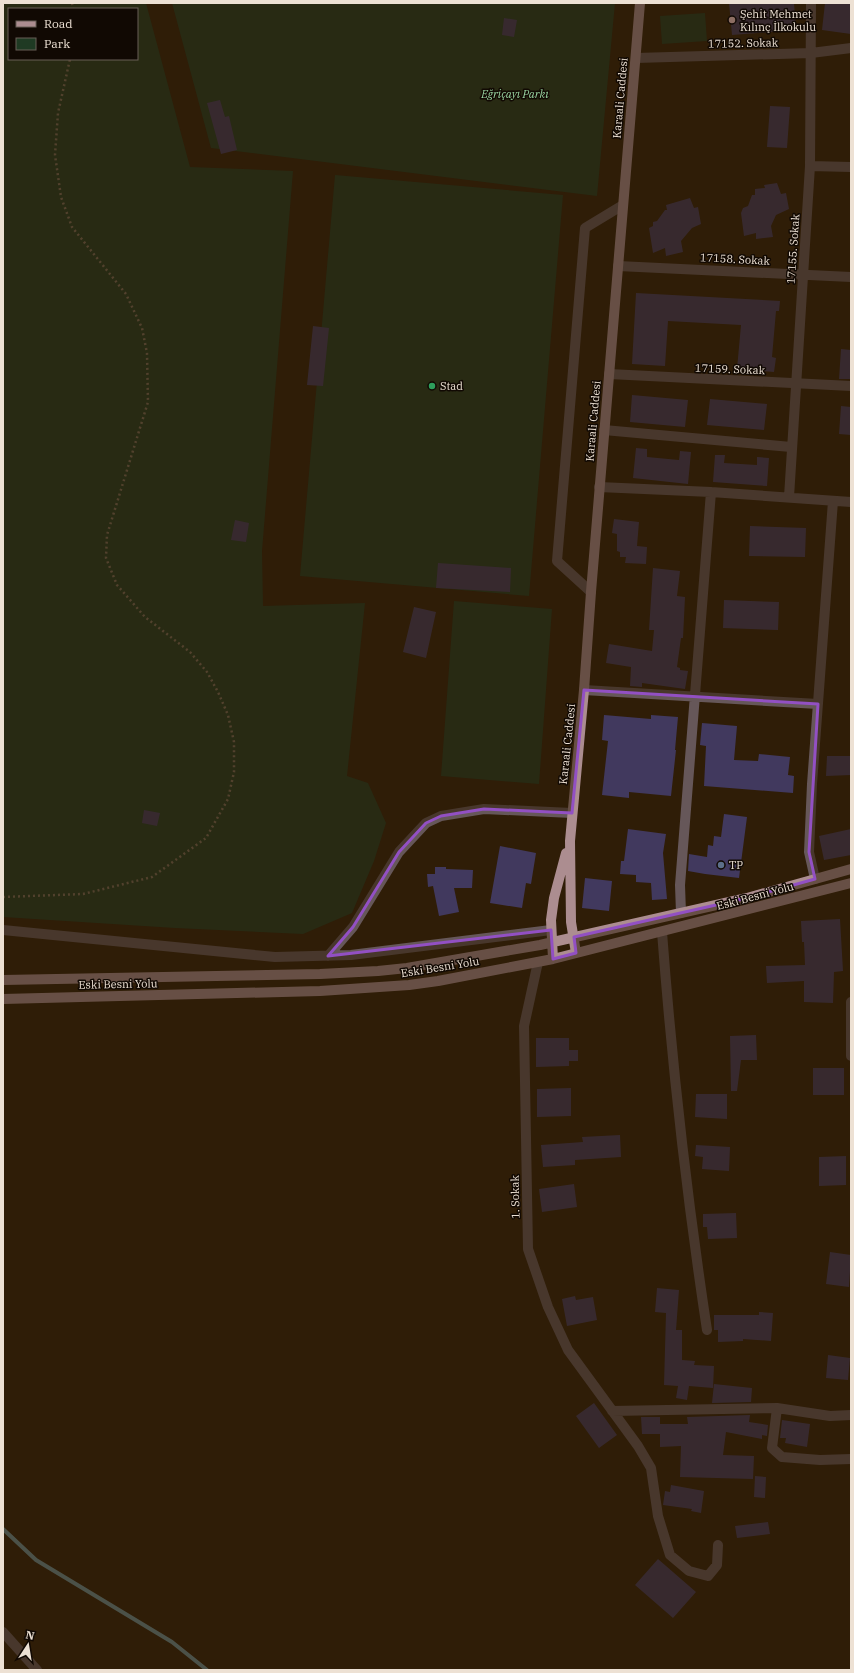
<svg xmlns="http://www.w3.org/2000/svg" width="854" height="1673" viewBox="0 0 854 1673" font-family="'IBM Plex Serif',serif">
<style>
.green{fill:#1f3a23;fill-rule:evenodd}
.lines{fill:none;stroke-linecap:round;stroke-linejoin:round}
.stream{stroke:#6e9198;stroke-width:4}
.building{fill:#41395e}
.path{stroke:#7d6e5b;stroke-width:2.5;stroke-dasharray:2 3;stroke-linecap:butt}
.minor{stroke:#665759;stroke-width:10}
.major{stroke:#ac8d90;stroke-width:10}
.marked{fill:none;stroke:#9250c3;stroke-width:3;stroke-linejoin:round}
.education-dot{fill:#8d6e63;stroke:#110903;stroke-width:1.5}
.leisure-dot{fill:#2e9e5b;stroke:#110903;stroke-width:1.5}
.service-dot{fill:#5c6f8a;stroke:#110903;stroke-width:1.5}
.labels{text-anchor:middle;stroke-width:3;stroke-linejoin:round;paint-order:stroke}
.poi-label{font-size:11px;fill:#ede1d4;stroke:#110903;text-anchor:start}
.street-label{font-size:11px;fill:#ede1d4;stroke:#110903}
.park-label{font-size:11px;font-style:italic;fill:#9ad5a2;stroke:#110903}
</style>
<rect width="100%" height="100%" fill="#2f1d07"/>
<path class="green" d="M3,3h143l44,164 103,4 -31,380 1,55 102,-3 -18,173 21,7 18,40 -12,38 -22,52 -49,21 -128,-6 -172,-11zM9,9h128v50h-128z
M172,3h443l-18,193 -386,-48z
M705,13l2,28 -45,3 -2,-28z
M335,175l228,20 -34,401 -229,-20z
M454,601l98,8 -13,175 -98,-8z"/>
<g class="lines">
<path class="stream" d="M3,1529l33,31 136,82 35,28"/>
</g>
<path class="building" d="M729,3h65l2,27 -64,5z
M825,3h26v31l-29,-4z
M504,18l13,2 -3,17 -12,-2z
M220,100l5,17 4,-1 8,34 -16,4 -14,-51z
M770,106l20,1 -3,41 -20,-1z
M777,183l4,11 5,-1 3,16 -13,6 -5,11 2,11 -17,2v-6l-12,3 -3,-23 2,-5 5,-2 4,-11h3v-6l10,-1 -1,-3z
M690,198l4,10 4,-1 3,17 -9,4 -11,13 2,11 -17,4 -1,-8 -12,5 -4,-25 4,-2v-4l4,-1 8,-11h2l-1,-5z
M636,293l144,8 -1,10h-3l-4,46 4,1 -2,14 -37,-3 4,-44 -73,-4 -3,45 -33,-2z
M313,326l16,2 -6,58 -16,-1z
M841,349l10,1v29h-12z
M632,395l56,5 -3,27 -55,-5z
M710,399l57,5 -3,26 -57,-5z
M841,406l10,1v28l-12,-1z
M636,448l11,1v8l32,3 1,-9 11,1 -3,32 -55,-6z
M715,455h10l-1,8 33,2v-8l12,1 -2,28 -54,-4z
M614,519l25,3 -2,24 10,1 -1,17 -21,-1 1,-6h-6v-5l-3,-1v-17l-5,-1z
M235,520l14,3 -3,19 -15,-2z
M750,526l56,2 -1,29 -56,-1z
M438,563l73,5 -1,24 -74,-4z
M653,568l27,3 -3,25 8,1 -2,41h-2l-4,29 3,1v2l8,1 -3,18 -43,-6v4l-12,-1 1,-19 -25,-4 3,-19 43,7 2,-21h-5z
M724,600l55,2 -1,28 -55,-2z
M414,607l22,5 -10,46 -23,-6z
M604,715l47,4v-4l27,2 -3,33h1l-5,46 -42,-4v6l-27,-3 6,-54 -6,-1z
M702,723l35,3 -3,34 24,1 1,-7 31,3 -2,18 6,1 -1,17 -89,-7 2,-40 -6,-1z
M827,756h24v19l-25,1z
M144,810l16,3 -3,13 -15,-3z
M724,814l23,3 -8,61 -34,-4 -17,-3 1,-17 18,3 1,-12 5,1 1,-10 7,1z
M628,829l38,5 -3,19 4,46 -15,1 -1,-17 -15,-1v-7l-16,-1 1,-13h3z
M851,829v26l-27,5 -5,-24z
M500,846l36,7 -5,31 -5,-1 -4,25 -32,-5z
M435,867h11v2l27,1 -1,18h-18l5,24 -20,4 -6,-30 -5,1 -1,-13h8z
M585,878l27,3 -3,30 -27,-3z
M840,919l3,52 -9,1 -1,31 -29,-1v-21l-37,2 -1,-17 39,-1 -1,-23h-2l-1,-21z
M756,1035l1,25h-16l-4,31h-6l-1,-55z
M536,1038h33v12h9v11h-9v5l-33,1z
M813,1068h31v27h-31z
M571,1088v28l-34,1v-28z
M696,1094h31v25l-32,-2z
M620,1135l1,22 -46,3v5l-32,2 -2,-22 42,-3 -1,-5z
M696,1145l34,2 -1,24 -27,-2 1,-12 -8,-1z
M846,1156v29l-27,1v-29z
M574,1184l3,23 -35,5 -3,-23z
M736,1213l1,25 -29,1 -1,-12h-4v-13z
M830,1252l21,3 -2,32 -23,-3z
M657,1288l22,2 -3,40h6v30l13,1 -1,4 20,1 -1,22 -24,-2 -2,14 -11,-2 2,-12 -14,-1 2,-72 -11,-1z
M575,1296l1,4 17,-3 4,23 -30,6 -5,-27z
M759,1312l14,1 -2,28 -28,-2v2l-25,1v-12h-4v-15h45z
M828,1355l22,3 -2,22 -22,-2z
M714,1384l38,4 -1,14 -39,1z
M594,1403l23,32 -18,13 -23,-32z
M750,1415l-1,7 19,3 -1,11 -5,-1v4l-36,-7 -3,23 31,1 -1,23 -73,-2 1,-31 -21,1v-13h-18l-1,-17h19v7h28l-1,-7z
M782,1420l28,4 -3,23 -22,-4 1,-5h-6z
M755,1476l11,1 -1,21 -11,-1z
M671,1485l33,6 -3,22 -10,-2 1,-2 -29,-4 2,-14 5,1z
M768,1522l2,12 -33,4 -2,-12z
M658,1559l38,33 -23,26 -38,-33z"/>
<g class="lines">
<path class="path" d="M72,3l1,6
M3,897l80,-3 69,-17 54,-39 22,-39 6,-27v-30l-6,-27 -10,-23 -11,-20 -17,-20 -45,-35 -28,-32 -11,-27 1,-23 41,-133 -1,-49 -5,-25 -16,-34 -54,-67 -11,-30 -6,-42 3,-42 12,-54"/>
<path class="minor" d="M636,58l175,-5 40,-5
M810,166l41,1
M618,266l233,11
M609,374l242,12
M604,430l187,17
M599,487l112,5 140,10
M789,497l21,-331 1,-163
M591,592l-34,-31 28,-333 38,-23
M584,690l234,14
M815,879l-6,-27 3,-68 21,-283
M681,913l-1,-28 31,-393
M3,930l272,27 76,-2 200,-25
M662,932c10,133 25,266 45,398
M328,956l25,-29 46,-75 27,-29 15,-7 43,-7 88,4
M538,962l-14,64 4,223 20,58 20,43 70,96 13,22 7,48 12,39 19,16 19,5 9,-11 1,-20
M851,1002v54
M777,1408l-5,40 10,9 38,3 31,-1
M612,1411l165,-3 53,8 21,-1
M3,1632l34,38"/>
<path class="major" d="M576,953l-5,-31 -1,-81 14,-151 7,-98 49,-589
M553,959l-2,-39 3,-22 12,-45
M3,980l317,-6 58,-3 29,-3 133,-23 207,-47 104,-29
M3,999l317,-8 89,-6 29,-4 115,-22 298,-76"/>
</g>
<path d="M0 0H854V1673H0ZM584,690l234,14 -9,148 6,27 -68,19 -173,39 2,16 -23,6 -2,-29 -223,26 25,-29 46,-75 27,-29 15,-7 43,-7 88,4z" fill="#2f1d07" fill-opacity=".55" fill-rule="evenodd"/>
<path class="marked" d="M584,690l234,14 -9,148 6,27 -68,19 -173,39 2,16 -23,6 -2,-29 -223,26 25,-29 46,-75 27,-29 15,-7 43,-7 88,4z"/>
<circle class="education-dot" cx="732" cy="20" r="4"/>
<circle class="leisure-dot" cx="432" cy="386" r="4"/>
<circle class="service-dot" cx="721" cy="865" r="4"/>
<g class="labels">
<g class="poi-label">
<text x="740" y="18">Şehit Mehmet<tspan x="740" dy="13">Kılınç İlkokulu</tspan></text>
<text x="440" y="390">Stad</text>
<text x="729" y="869">TP</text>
</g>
<g class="street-label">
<text transform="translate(743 43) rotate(-1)" y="4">17152. Sokak</text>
<text transform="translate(620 98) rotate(-85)" y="4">Karaali Caddesi</text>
<text transform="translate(793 249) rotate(-86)" y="4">17155. Sokak</text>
<text transform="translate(735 259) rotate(3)" y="4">17158. Sokak</text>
<text transform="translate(730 369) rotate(2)" y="4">17159. Sokak</text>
<text transform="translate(593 421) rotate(-85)" y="4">Karaali Caddesi</text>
<text transform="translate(567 744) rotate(-84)" y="4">Karaali Caddesi</text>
<text transform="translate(755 896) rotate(-15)" y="4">Eski Besni Yolu</text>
<text transform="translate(440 967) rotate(-9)" y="4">Eski Besni Yolu</text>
<text transform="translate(118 984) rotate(-1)" y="4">Eski Besni Yolu</text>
<text transform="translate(515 1197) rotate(-91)" y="4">1. Sokak</text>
</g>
<g class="park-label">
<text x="515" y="98">Eğriçayı Parkı</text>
</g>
</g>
<rect width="854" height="1673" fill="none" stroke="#ede1d4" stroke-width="8"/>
<rect x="8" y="8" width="130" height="52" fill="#110903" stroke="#695f57"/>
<rect x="16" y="21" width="20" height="6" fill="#ac8d90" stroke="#695f57"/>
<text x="44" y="28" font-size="12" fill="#ede1d4">Road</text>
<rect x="16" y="38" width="20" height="12" fill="#1f3a23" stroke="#695f57"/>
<text x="44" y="48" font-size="12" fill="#ede1d4">Park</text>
<g transform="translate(28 1645) rotate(12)" stroke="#110903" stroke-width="3" paint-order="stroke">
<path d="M0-3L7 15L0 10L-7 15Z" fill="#ede1d4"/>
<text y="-6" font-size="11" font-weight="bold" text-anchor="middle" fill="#ede1d4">N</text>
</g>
</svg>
